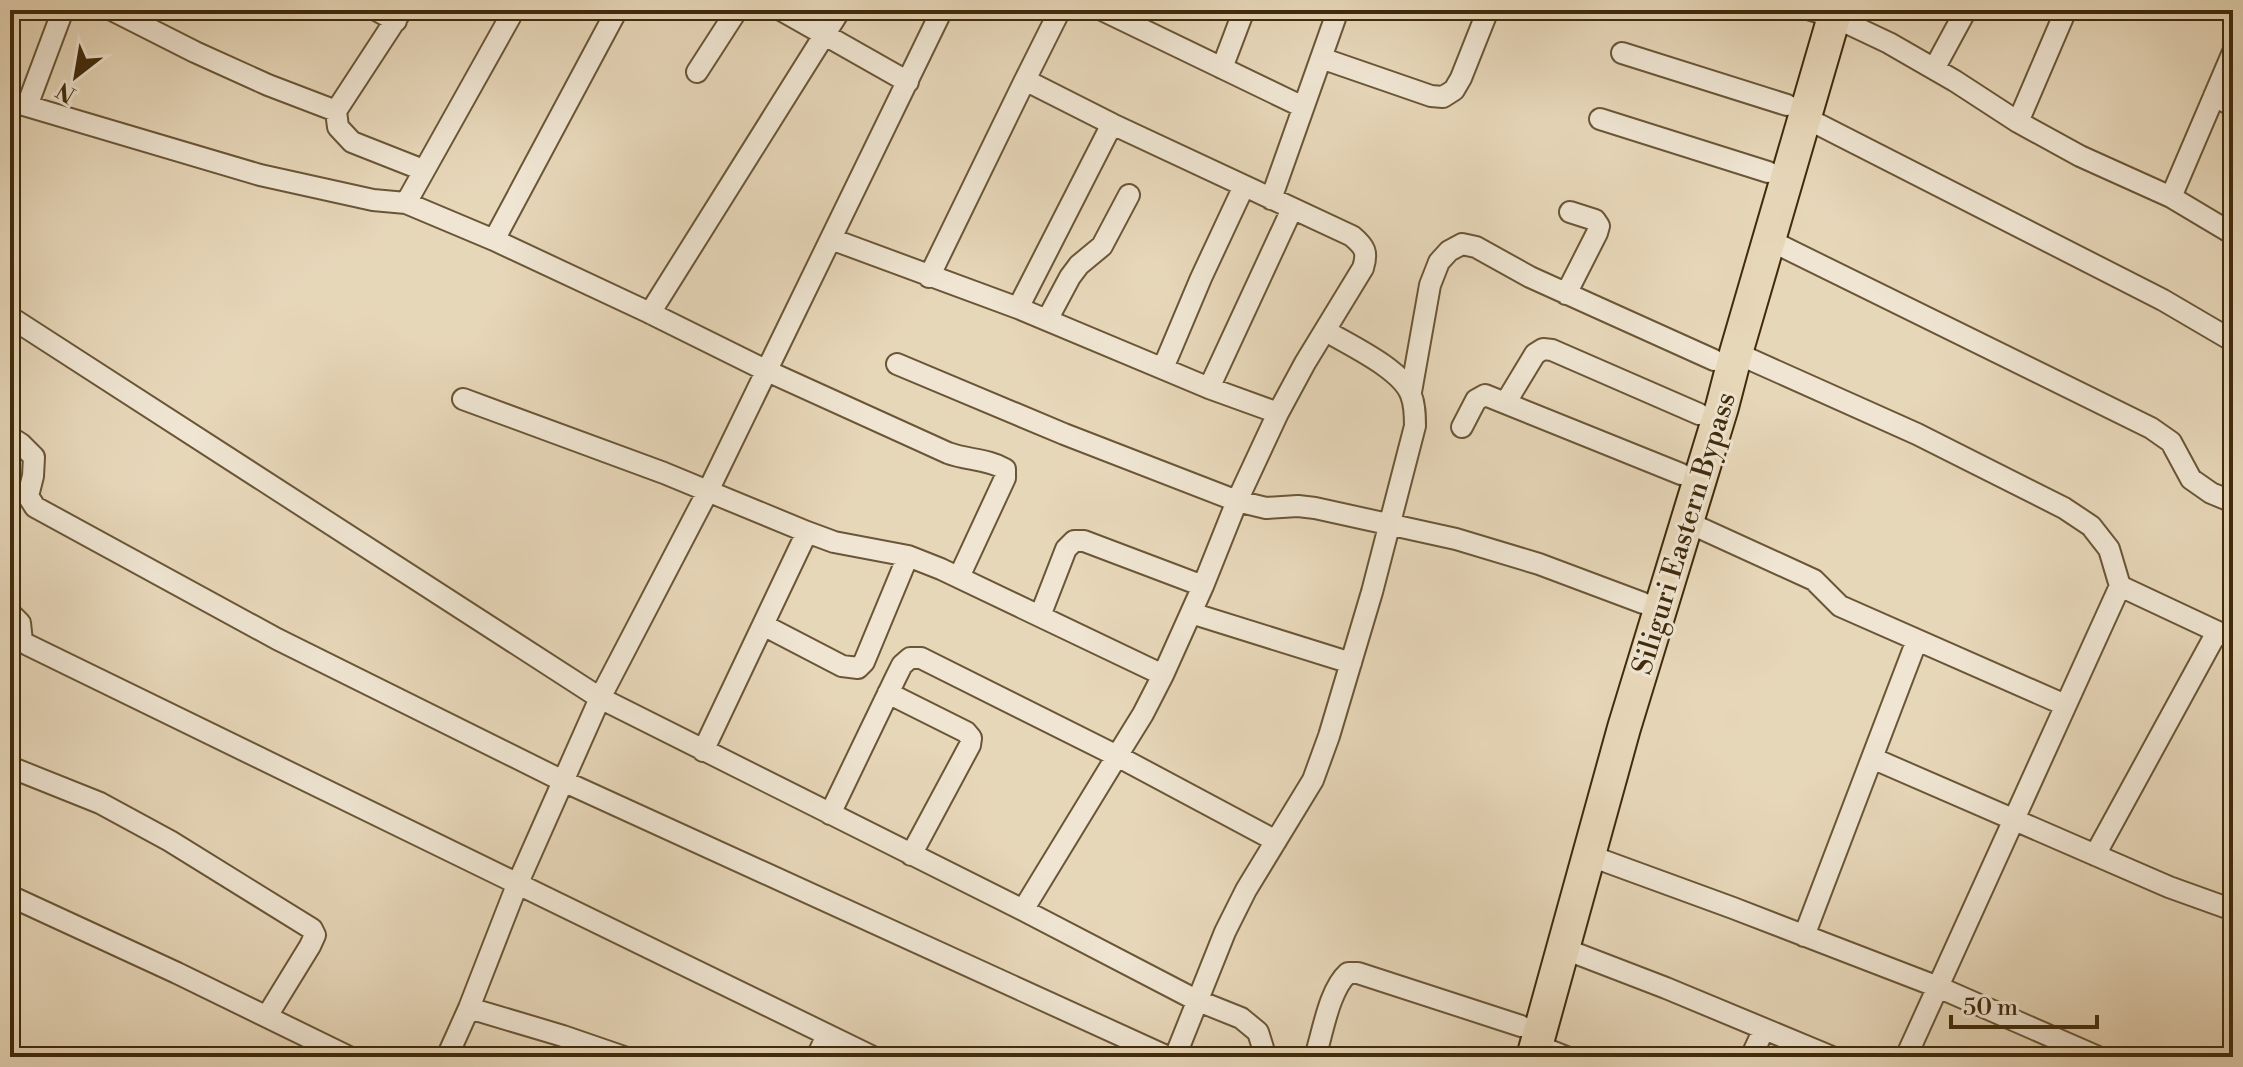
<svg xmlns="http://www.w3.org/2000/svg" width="2243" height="1067" viewBox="0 0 2243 1067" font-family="'Libre Bodoni',serif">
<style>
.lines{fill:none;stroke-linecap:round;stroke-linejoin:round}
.street-casing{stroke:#6a5636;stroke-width:24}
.primary-casing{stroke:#402b0b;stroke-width:36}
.street{stroke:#efe5d2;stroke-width:20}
.primary{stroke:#e7d7b9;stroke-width:32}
.labels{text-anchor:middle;stroke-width:6;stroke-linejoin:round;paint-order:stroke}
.street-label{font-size:28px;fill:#402b0b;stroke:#efe5d2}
</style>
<rect width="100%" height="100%" fill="#e7d7b9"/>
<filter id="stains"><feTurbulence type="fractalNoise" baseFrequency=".0025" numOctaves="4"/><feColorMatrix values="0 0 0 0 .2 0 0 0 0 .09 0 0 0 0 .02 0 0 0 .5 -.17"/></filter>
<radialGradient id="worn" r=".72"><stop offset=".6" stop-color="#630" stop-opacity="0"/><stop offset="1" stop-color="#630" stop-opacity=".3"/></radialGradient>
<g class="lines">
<defs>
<path id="street" d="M112,10l83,42 73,33 68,26 2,16 14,15 71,28
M376,10l20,11
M514,10l-108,193 88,37 156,73 115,57 183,83c19,7 40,6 57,16v9l-46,99
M781,10l127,72
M1102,10l201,97
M1811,10l23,7 55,26 66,38 63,41 62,34 91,41 62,37
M1622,53l165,52
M1321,58l110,38 12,1 11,-7 7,-12 27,-68
M1222,68l22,-58
M1934,69l32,-59
M697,72l40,-62
M2214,96l19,10
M10,101l250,74 113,25 33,3
M27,106l36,-96
M336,111l66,-101
M1804,117l359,183 70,41
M1600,119l168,53
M2018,122l48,-112
M2171,197l62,-145
M1271,199l67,-189
M831,239l187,69 191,80 69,25
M494,240l123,-230
M1769,240l382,188 20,14 20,37 20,14 22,9
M929,277l96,-197
M1566,294l31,-61 2,-7 -4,-6 -25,-8
M1018,308l94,-184
M650,313l190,-303
M10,317l590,381 423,212 173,90 45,18 17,14 5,16 1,9
M1047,320l23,-43 9,-12 23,-19 27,-51
M1736,353l181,81 147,74 27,18 18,23 11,37 113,53
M897,364l167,70 173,67 29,7 32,-2 17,2 141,31 83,25 104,39
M1163,368l38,-90 43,-92
M1209,388l83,-179
M1411,392l19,-107 9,-23 10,-11 13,-7 14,3 54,30 184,83
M463,399l201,74 143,59 27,10 74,14 33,13 222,106
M1506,402l29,-48 8,-5 9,1 147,64
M1462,427l14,-27 9,-5 196,79
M10,437l11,7 13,13 -1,19 -5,20 7,11 242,132 286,142 605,276
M1687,522l127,58 26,26 225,99
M10,613l10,10 2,18 6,4 845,412
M1191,613l160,50
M1040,616l26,-67 8,-8h10l119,45
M763,625l79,41 16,2 6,-6 44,-106
M888,693l78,39 5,6 -1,7 -59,110
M703,751l104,-219
M1872,758l297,129 64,23
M10,767l90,36 70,38 142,88 3,6 -5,11 -43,70
M830,814l66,-137 6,-12 8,-7h11l196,98 26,-42 20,-39 40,-89 34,-85 41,-88 27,-50 58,-95c5,-16 2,-21 -11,-32l-240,-112 -87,-44 35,-70
M1588,855l145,53 205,79 160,70
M2095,855l122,-223
M10,896l167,77 172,84
M1023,910l94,-154 159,85
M1804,936l113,-296
M1562,948l104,40 166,69
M469,1008l94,28 61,21
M1536,1045l30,12
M447,1057l22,-49 48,-123 83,-187 108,-207 234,-481
M817,1057l10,-22
M1175,1057l50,-125 21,-42 67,-110 16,-44 43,-144 43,-166c0,-10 0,-21 -4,-31 -9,-26 -62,-50 -85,-64
M1315,1057c8,-25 14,-67 33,-84h10l163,53
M1751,1057l13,-28
M1906,1057l214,-471"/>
<path id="primary" d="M1533,1057l91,-329 98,-321 14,-54 100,-343"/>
</defs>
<use href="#street" class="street-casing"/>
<use href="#primary" class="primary-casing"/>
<use href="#street" class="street"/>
<use href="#primary" class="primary"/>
</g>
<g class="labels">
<g class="street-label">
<text transform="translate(1683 533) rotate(-73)" y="10">Siliguri Eastern Bypass</text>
</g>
</g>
<rect width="2243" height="1067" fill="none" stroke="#e7d7b9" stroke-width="40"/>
<rect x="12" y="12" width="2219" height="1043" fill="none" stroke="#402b0b" stroke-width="4"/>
<rect x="20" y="20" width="2203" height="1027" fill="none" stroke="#402b0b" stroke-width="2"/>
<g transform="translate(76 76) rotate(211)" stroke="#efe5d2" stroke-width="6" paint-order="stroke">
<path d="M0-6L14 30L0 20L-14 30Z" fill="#402b0b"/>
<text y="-12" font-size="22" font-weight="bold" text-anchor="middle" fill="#402b0b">N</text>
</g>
<path d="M1951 1015v12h146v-12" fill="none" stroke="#402b0b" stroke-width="4"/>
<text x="1963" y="1015" font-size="24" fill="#402b0b" stroke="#efe5d2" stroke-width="6" paint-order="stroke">50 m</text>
<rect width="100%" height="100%" filter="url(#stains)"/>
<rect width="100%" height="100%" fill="url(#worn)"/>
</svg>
